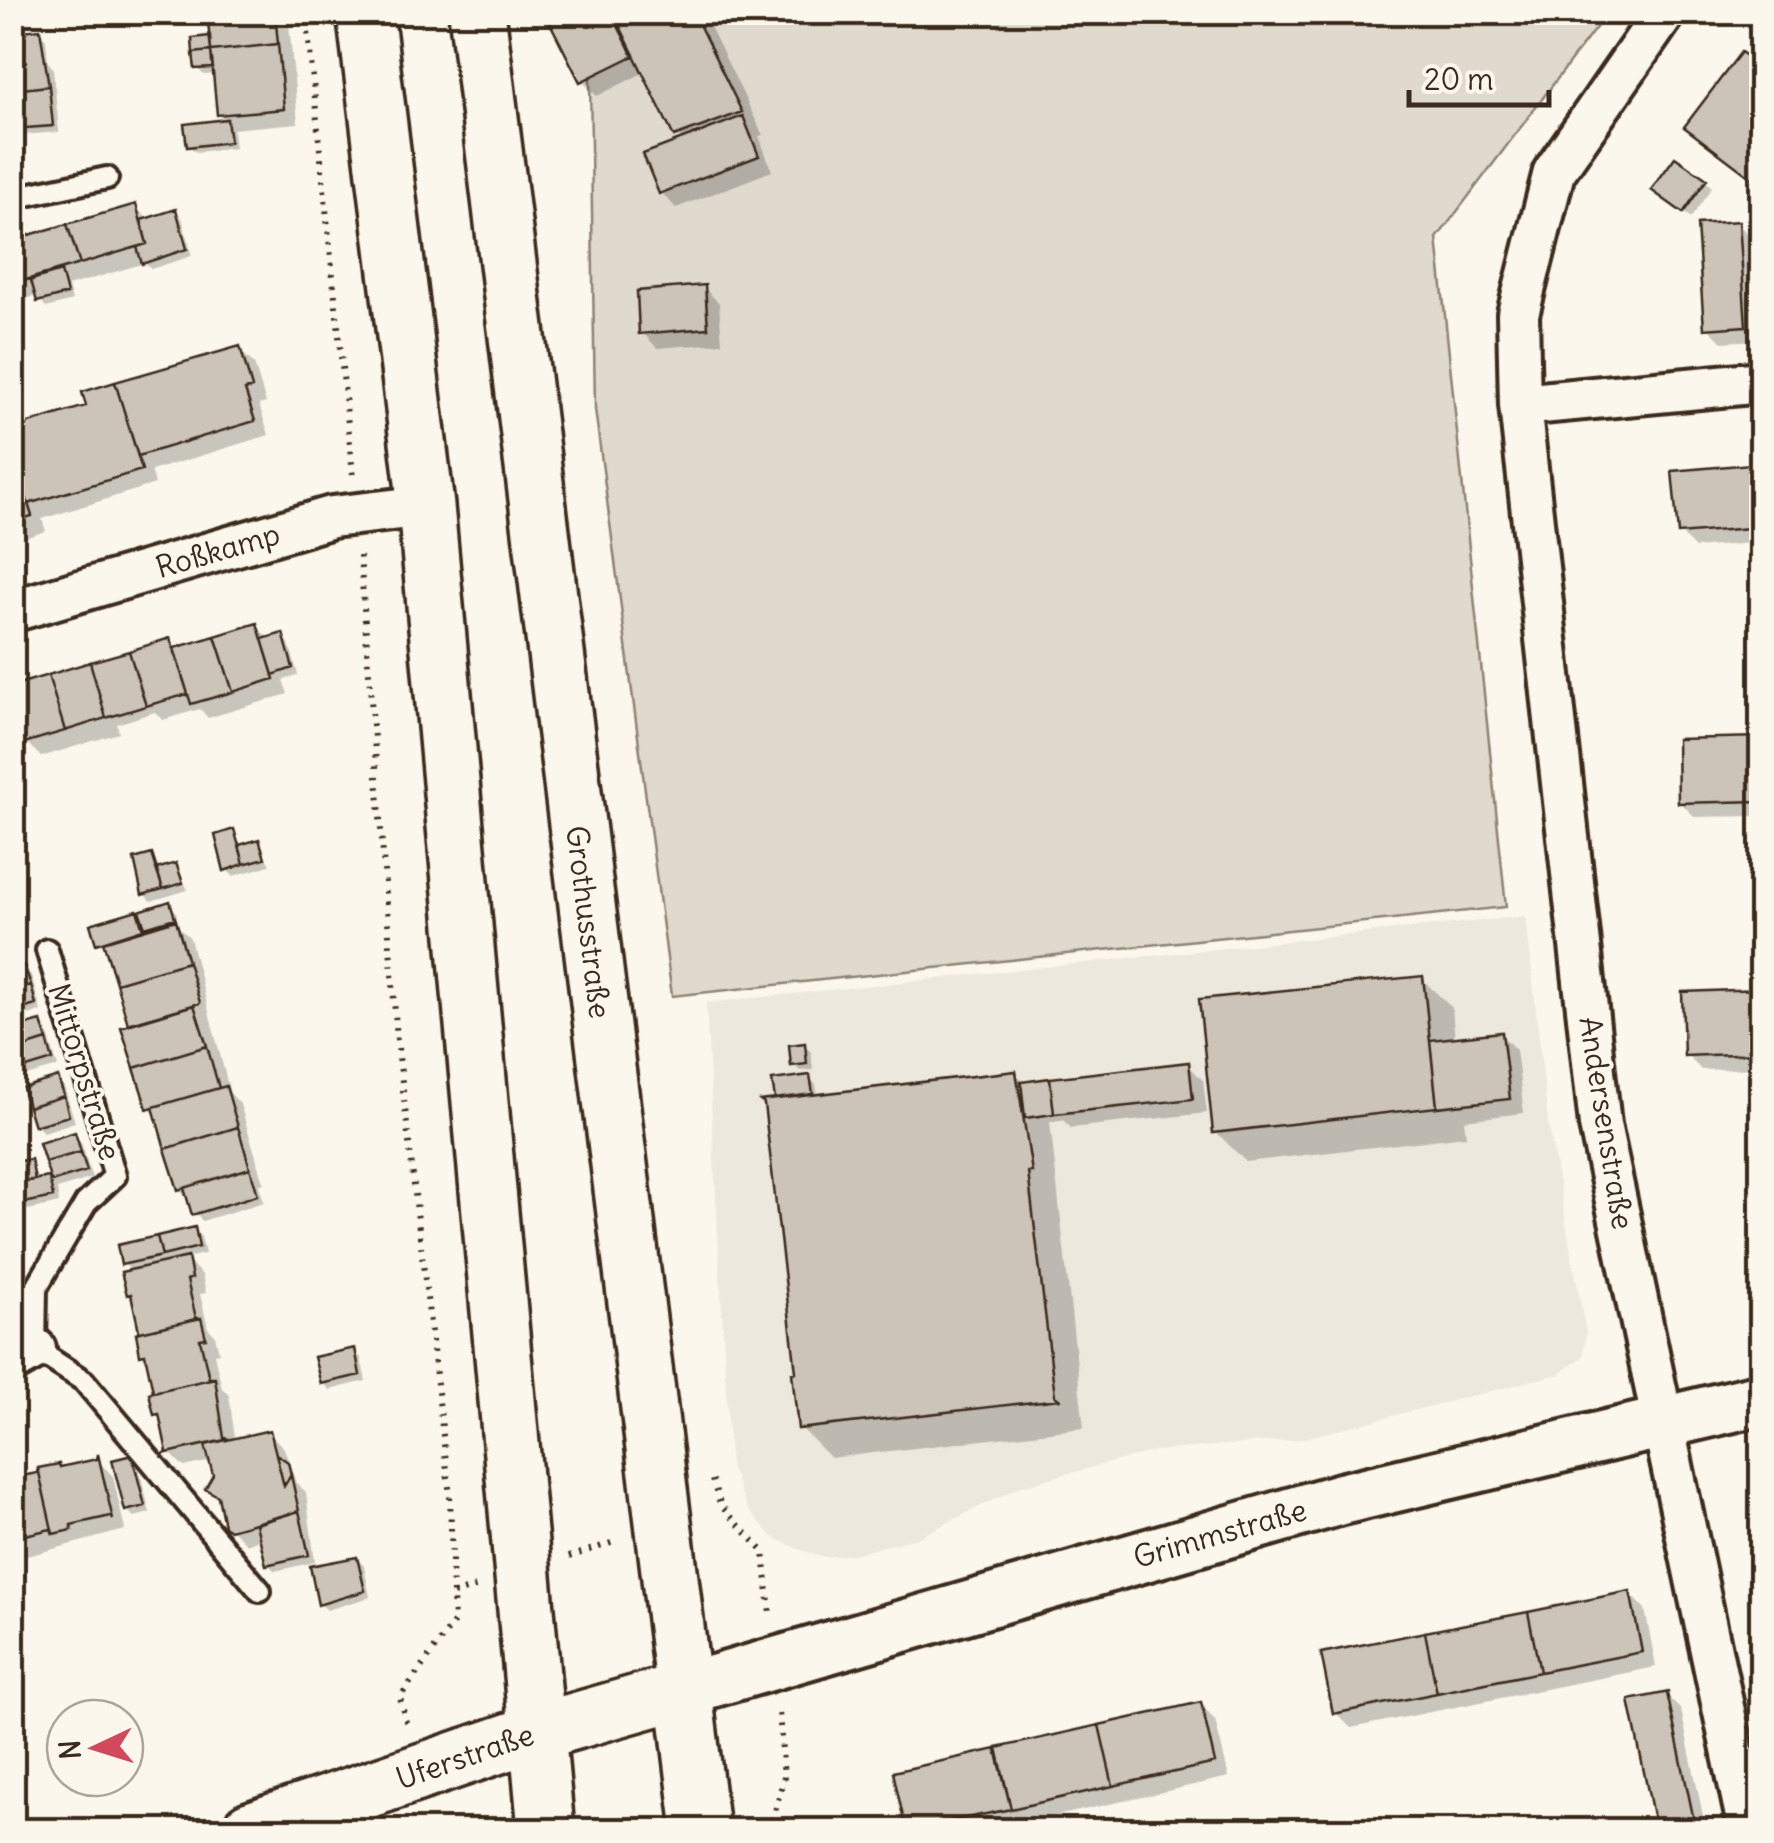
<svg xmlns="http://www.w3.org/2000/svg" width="1774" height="1843" viewBox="0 0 1774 1843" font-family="Delius,sans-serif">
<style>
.built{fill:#ede8dd}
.green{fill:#dfd9ce;stroke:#8d8276;stroke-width:2.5}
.shadow{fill:#0003}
.building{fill:#ccc4b9;stroke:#3b2a1e;stroke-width:2.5}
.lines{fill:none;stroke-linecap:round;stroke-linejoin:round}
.service-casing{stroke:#3b2a1e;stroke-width:28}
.minor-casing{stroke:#3b2a1e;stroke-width:48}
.tertiary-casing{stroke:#3b2a1e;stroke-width:58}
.secondary-casing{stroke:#3b2a1e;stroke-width:62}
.path{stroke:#3b2a1e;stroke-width:6;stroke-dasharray:2.5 8;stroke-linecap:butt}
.service{stroke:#fbf7ec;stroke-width:20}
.minor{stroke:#fbf7ec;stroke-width:40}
.tertiary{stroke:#fbf7ec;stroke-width:50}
.secondary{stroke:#fbf7ec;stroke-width:55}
.labels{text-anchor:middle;stroke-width:8;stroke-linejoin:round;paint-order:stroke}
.street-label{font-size:30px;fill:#3b2a1e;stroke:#fbf7ec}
</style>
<rect width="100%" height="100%" fill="#fbf7ec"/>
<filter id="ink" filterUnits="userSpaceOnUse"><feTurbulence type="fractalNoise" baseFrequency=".01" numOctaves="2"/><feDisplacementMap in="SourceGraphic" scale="20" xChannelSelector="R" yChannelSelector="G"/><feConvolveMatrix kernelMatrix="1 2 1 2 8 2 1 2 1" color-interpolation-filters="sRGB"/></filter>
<g filter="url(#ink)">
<path class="built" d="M1526,916l22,207 38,210 -3,24 -24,17 -258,65 -146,12 -134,35 -104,52 -64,16 -28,3 -24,-7 -28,-13 -26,-29 -17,-42 -24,-463z"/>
<path class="green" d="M589,13h1018l-170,225 69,669 -834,89 -77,-587z"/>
<path class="shadow" d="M78,12h42v13h-35z
M209,12h79l10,111 -65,6 2,19 -39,4 -7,-6 38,-24 -8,-8 -4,-40 -11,1 -7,-7 15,-30z
M561,12h142l60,123 -4,1 13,35 -96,37 -15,-16 21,-51 -37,-69 -48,24 -15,-15z
M39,32l7,7 2,23 5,6 6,64 -38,3 -7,-7z
M1762,70v117l-75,-60z
M12,134l11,11 -4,30 -7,1z
M1706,181l6,6 -21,31 -29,-22z
M135,207l14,13 27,-9 6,7 10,38 -41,13 -6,-6 -77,23 4,15 -26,7 -8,-13 -26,8v-60z
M1738,224l15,15 7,101 -38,2 -15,-15z
M704,288l15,15 3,40 -65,5 -15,-16z
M239,349l15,15 12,39 -7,2 10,30 -118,36 4,13 -113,35 4,12 -34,11v-111l77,-23 -4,-14z
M1762,465v77l-67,6 -15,-15z
M256,626l13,13 13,-3 7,7 9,32 -15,5 5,14 -80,24 -8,-9 -37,11 -8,-8 -38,12 2,9 -78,24 -13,-13 -16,4v-42l157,-65 9,9z
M1762,740v76l-67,1 -15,-15z
M233,832l9,14 16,-4 12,23 -37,11 -7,-7z
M151,856l9,15 16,-5 12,24 -37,11 -7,-7z
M169,904l7,7 2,15 12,12 40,155 10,11 24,79 -5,2 5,17 -62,19 -22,-32 -21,-71 -10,-10 -18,-82 -24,-78 -9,-6 -5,-16z
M24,968l7,7 10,36 -29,9v-49z
M1422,979l30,29 3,32 46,-5 15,15 8,63 -60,7 2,16 -220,26 -30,-30z
M1762,992v76l-61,2 -15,-16z
M40,1024l7,7 11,36 -32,9 -7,-6z
M804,1045l7,7 2,18 -13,1 -7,-7z
M1188,1065l15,15 4,33 -136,15 -8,-8 -13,2 34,306 -253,30 -30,-30 -24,-330 33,-20 6,7 2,12 201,-20 7,7z
M57,1080l7,7 11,35 -32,10 -7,-7z
M12,1089l7,35 -7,1z
M74,1135l7,7 11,36 -35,11 2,14 -31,7 -6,-7 8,-41 9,19 14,-2z
M194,1230l7,7 4,17 -20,4 17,17 4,18 -6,1 8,34 7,7 4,18 -5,1 8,34 7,7 6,44 34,-6 15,15 12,35 10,9 9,70 -40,9 -7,-7 -6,-25 -15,5 -20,-19 -6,-23 -13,-14 8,-12 -4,-15 -28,6 -15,-15 -7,-32 -6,-6v-21l-7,-33 -6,-7 -9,-54 -5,-5 3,-22 -8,-8z
M354,1351l7,7 5,23 -36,9 -7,-7z
M131,1458l7,7 12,48 -16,4 -7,-7z
M98,1461l15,15 12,54 -113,30v-81z
M357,1559l7,7 6,31 -43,13 -7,-6z
M1630,1593l15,16 11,58 -305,61 -15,-15z
M1666,1695l15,15 25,120h-48l-26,-128z
M1200,1705l15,15 14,57 -234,53h-86l-13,-56z"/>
<path class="building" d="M76,12h38v7h-38z
M207,12h68l3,32 -67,7z
M555,12h56l22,44 -53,26 -33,-65z
M613,12h80l49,100 -68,25z
M40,29l9,57 -37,4v-58z
M210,36l1,15 -18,2 -1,-15z
M278,44l6,65 -67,6 -6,-64z
M211,51l2,17 -18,1 -2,-16z
M1741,52l21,15v119l-78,-59z
M49,86l4,40 -41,3v-39z
M743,116l16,40 -100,38 -16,-40z
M227,119l3,23 -43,5 -3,-23z
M1675,157l32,22 -24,34 -32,-23z
M136,204l11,40 -67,20 -13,-40z
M176,209l11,40 -45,15 -5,-17 10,-3 -6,-24z
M1739,221l7,105 -42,3 -7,-105z
M67,224l13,40 -68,20v-44z
M61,271l6,23 -30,8 -6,-22z
M705,285l3,43 -69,6 -2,-43z
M240,346l12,42 -7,2 10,31 -117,35 -23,-74z
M115,382l27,88 -114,34 -16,-51v-25l74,-22 -4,-14z
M12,453l20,63 -20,6z
M1762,463v64l-84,7 -6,-63z
M257,623l17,56 -41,13 -18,-56z
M283,633l10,35 -20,7 -11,-36z
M215,636l18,56 -42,12 -17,-56z
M170,638l18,56 -42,12 -17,-55z
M129,651l17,55 -40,12 -16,-56z
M90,662l16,56 -41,13 -17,-56z
M48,675l17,56 -41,12 -12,-38v-19z
M12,705l10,32 -10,3z
M1762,737v64l-84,2 -1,-64z
M234,829l10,35 -20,7 -9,-36z
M259,839l6,19 -21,6 -5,-19z
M152,854l11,35 -21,6 -8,-36z
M176,863l7,20 -20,6 -7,-20z
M170,901l5,17 -30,9 -6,-16z
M137,910l6,19 -47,15 -6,-20z
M176,920l12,42 -72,21 -13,-41z
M188,962l12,41 -72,21 -12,-41z
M24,965l7,20 -19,5v-21z
M1423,976l14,131 -224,26 -14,-134z
M31,985l5,20 -24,7v-22z
M1762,989v64l-78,3 -2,-64z
M194,1005l13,41 -73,22 -13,-41z
M41,1021l6,19 -35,11v-22z
M1502,1032l8,67 -73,8 -7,-67z
M47,1040l6,20 -36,11 -5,-20z
M805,1043l2,21 -16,2 -2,-21z
M207,1046l12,42 -72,21 -13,-41z
M1189,1062l4,37 -139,15 -4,-36z
M1016,1071l16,101h-4l27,224 4,3 -261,30 -6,-56 4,-1 -32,-268 -4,-3z
M810,1075l3,19 -38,5 -3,-19z
M58,1077l6,19 -36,11 -5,-19z
M1050,1078l4,36 -29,4 -4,-36z
M226,1086l12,41 -73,22 -12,-42z
M64,1096l5,20 -35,10 -6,-19z
M238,1127l12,41 -72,22 -13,-41z
M75,1132l6,20 -36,10 -6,-19z
M81,1152l6,19 -36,11 -6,-20z
M31,1159l4,21 -20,3 -3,-21z
M250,1168l8,27 -66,20 -8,-27z
M49,1177l4,20 -34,7 -4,-21z
M195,1227l4,20 -37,9 -5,-20z
M157,1236l5,20 -41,9 -4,-20z
M188,1257l4,21 -5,2 9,38h5l-65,15 3,-2 -8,-37 -4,1 -6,-23z
M201,1318l5,20 -6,1 9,39h6l-66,15 4,-2 -8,-37 -5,1 -4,-22z
M355,1348l5,27 -39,9 -7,-27z
M215,1378l9,60 5,1 -66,15 4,-2 -8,-38 -5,1 -5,-22z
M270,1430l14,56 7,-11 8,36 -69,19 -6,-4 -6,-30 -13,-7 8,-14 -8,-30z
M98,1454l15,66 -2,-4 -40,9 1,5 -19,4 -15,-66 21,-4 1,3 37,-8z
M276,1454l12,8 3,13 -7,11z
M132,1455l13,51 -20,5 -13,-51z
M38,1468l15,66 -2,-5 -39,9v-60l25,-5z
M299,1511l10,44 -43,10 -10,-41z
M1762,1533v62l-10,-60z
M357,1557l8,34 -47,14 -8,-39z
M1630,1591l12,61 -102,20 -12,-60z
M1528,1612l12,60 -103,21 -12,-61z
M1425,1632l12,61 -104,21 -12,-61z
M1669,1692l-2,1 29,137h-40l-27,-130z
M1201,1702l14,61 -102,23 -14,-61z
M1099,1725l14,61 -102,23 -14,-61z
M996,1749l15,60 -105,21 -13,-58z"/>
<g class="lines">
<defs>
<path id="service" d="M12,198l95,-20
M47,950l68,226 -29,27 -50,85 -1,61 49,32 176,210"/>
<path id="minor" d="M1665,12l-111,160 -36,142 2,91 80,720 149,705
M1520,405l242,-23
M12,611l320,-94 94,-11
M12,1362l23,-13"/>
<path id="tertiary" d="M683,1690l658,-191 421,-100"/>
<path id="secondary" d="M365,12l61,494 120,1324
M477,12l224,1818
M250,1830l287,-98 146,-42"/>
</defs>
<use href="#service" class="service-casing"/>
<use href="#minor" class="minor-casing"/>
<use href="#tertiary" class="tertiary-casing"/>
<use href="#secondary" class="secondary-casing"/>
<path class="path" d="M306,12l47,462
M360,556l37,483 53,457 3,98 1,28 -54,75 7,29
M712,1480l9,26 43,46 6,62
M569,1557l45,-15
M453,1594l23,-7
M770,1830l14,-53 -5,-66"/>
<use href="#service" class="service"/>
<use href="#minor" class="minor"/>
<use href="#tertiary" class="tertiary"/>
<use href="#secondary" class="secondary"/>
</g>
</g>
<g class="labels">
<g class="street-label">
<text transform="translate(218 551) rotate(-16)" y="10">Roßkamp</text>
<text transform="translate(588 922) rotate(83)" y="10">Grothusstraße</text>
<text transform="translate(84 1072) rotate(73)" y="10">Mittorpstraße</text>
<text transform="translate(1606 1123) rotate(81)" y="10">Andersenstraße</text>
<text transform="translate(1220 1534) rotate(-16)" y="10">Grimmstraße</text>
<text transform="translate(465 1757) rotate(-19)" y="10">Uferstraße</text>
</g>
</g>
<rect width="1774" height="1843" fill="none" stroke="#fbf7ec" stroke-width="50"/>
<rect x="25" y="25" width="1724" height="1793" fill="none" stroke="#3b2a1e" stroke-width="4" filter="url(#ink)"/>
<g transform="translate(95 1748) rotate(266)"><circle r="48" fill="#fbf7ec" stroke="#aea59a" stroke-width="2.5"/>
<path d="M0-8L18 38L0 25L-18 38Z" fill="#d1495b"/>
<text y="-15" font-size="28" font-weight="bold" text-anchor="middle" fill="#3b2a1e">N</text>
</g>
<path d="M1409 90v15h140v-15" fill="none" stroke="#3b2a1e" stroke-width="5"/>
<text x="1424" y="90" font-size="30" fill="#3b2a1e" stroke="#fbf7ec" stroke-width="8" paint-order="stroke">20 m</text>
</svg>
